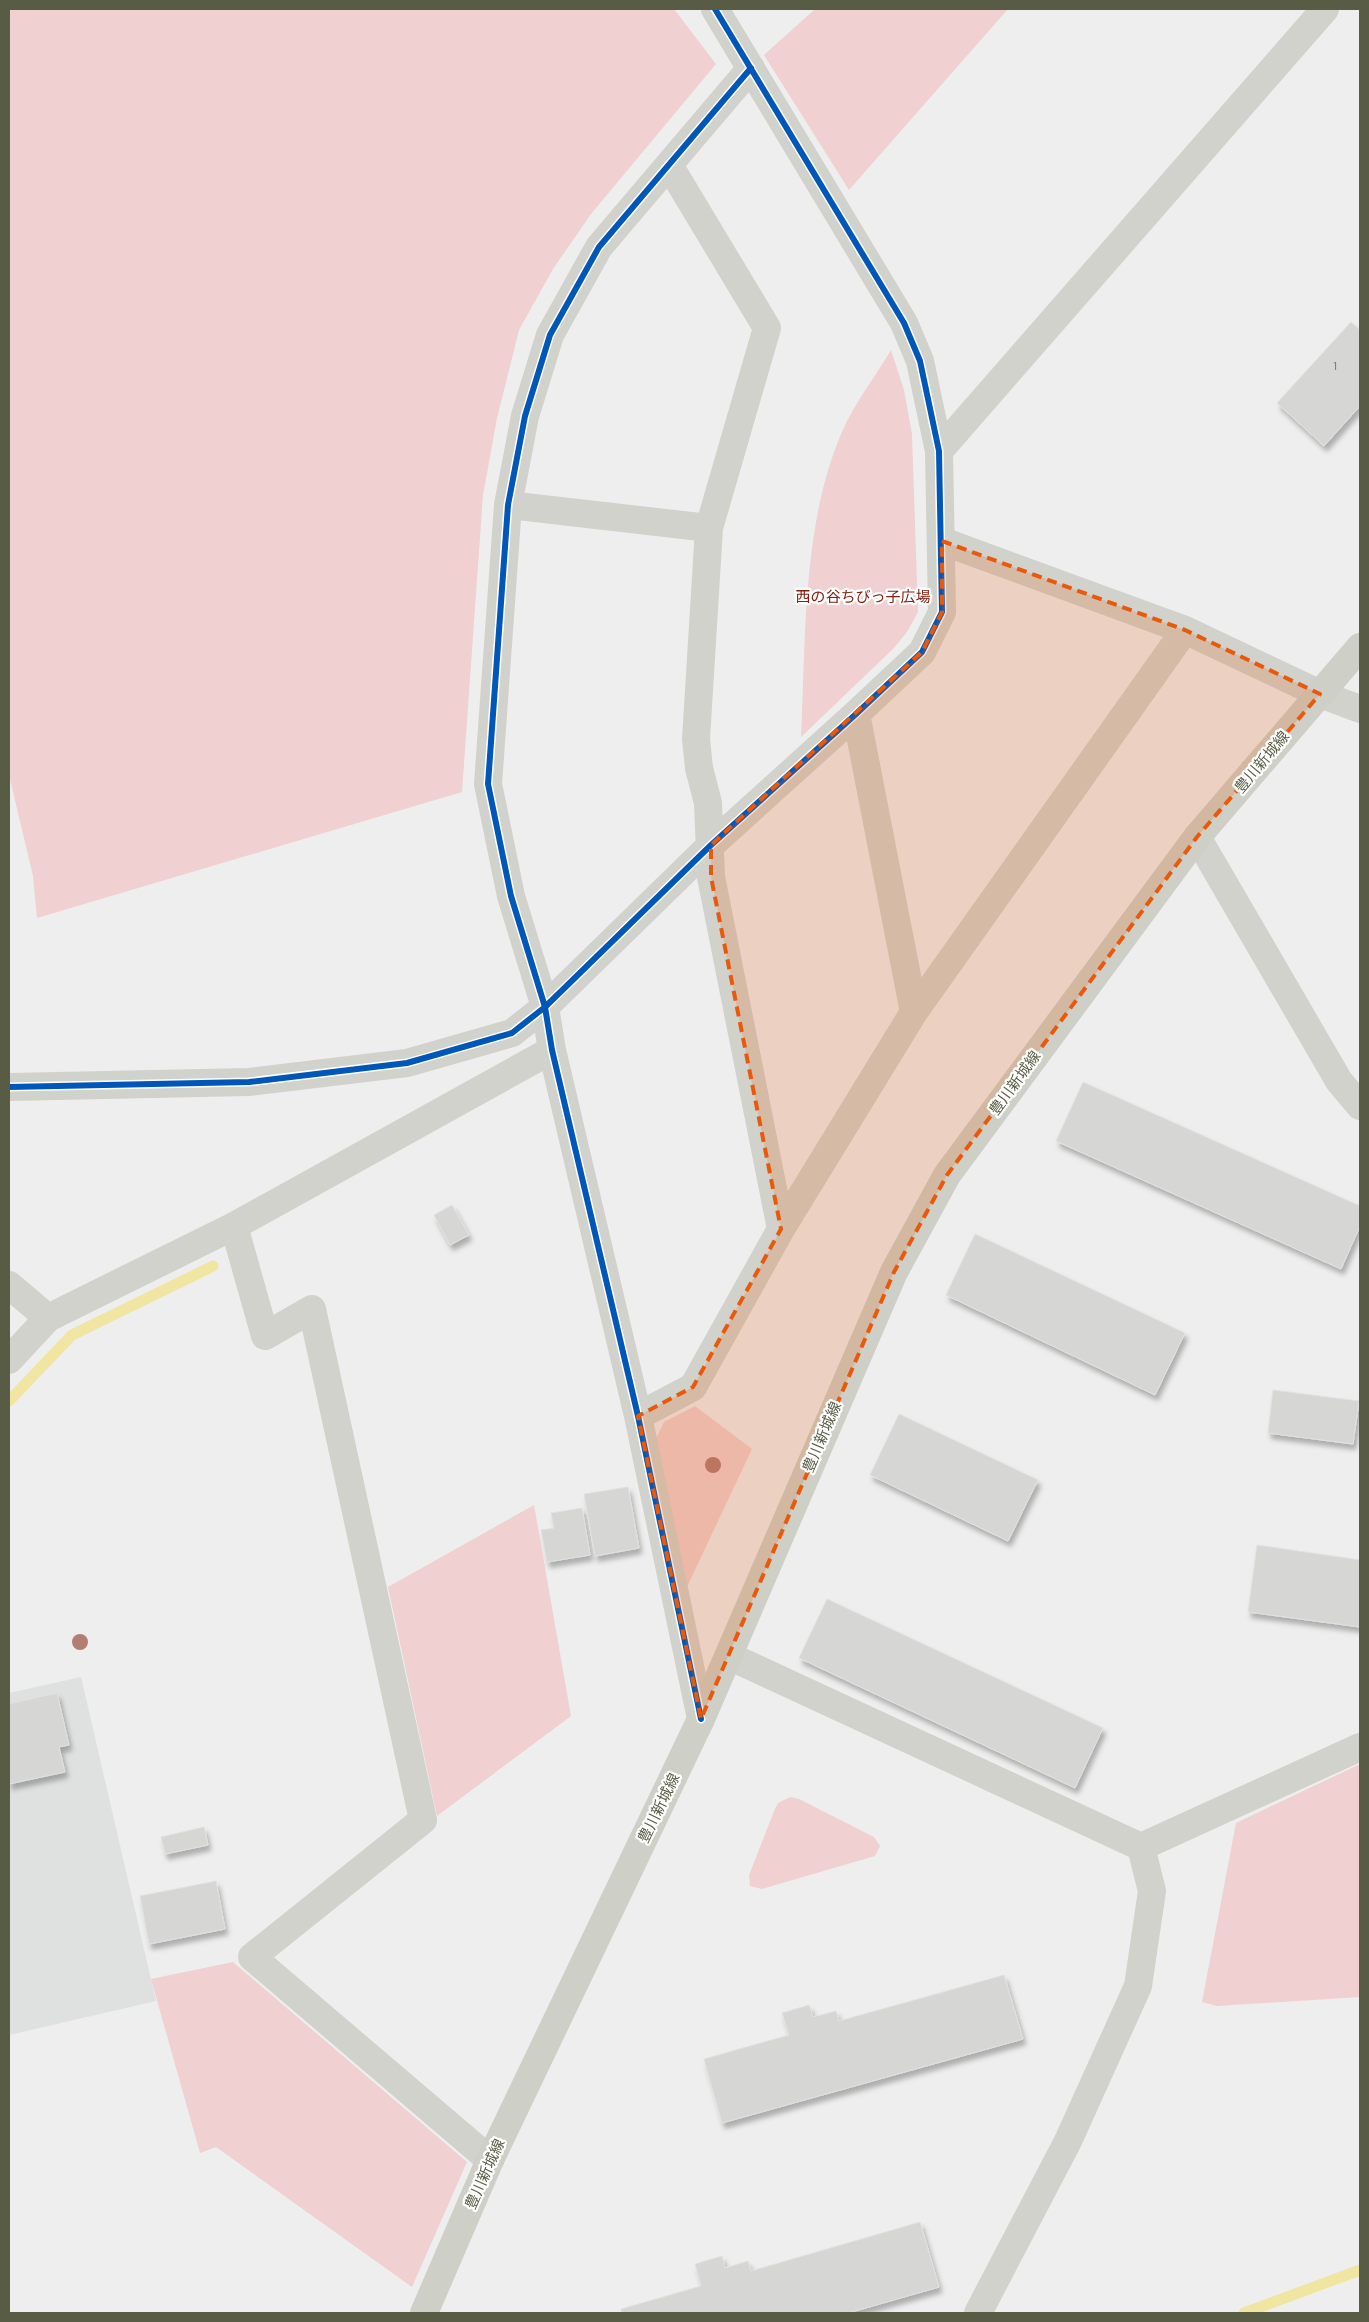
<svg xmlns="http://www.w3.org/2000/svg" width="1369" height="2322" viewBox="0 0 1369 2322" font-family="'DM Sans','Noto Sans JP',sans-serif">
<style>
.education{fill:#dfe0e0}
.green{fill:#f0d0d0}
.lines{fill:none;stroke-linecap:round;stroke-linejoin:round}
.stream{stroke:#f1e5a2;stroke-width:11}
.building{fill:#d6d7d4;stroke:#e0e1e0;filter:url(#shadow)}
.minor{stroke:#d1d2cc;stroke-width:28}
.major{stroke:#cecfc7;stroke-width:28}
.cycleway-casing{stroke:#fff;stroke-width:9}
.cycleway{stroke:#0057b8;stroke-width:6}
.tree{fill:#b37d74}
.marked{fill:#e8590c;fill-opacity:0.2;stroke:#e8590c;stroke-width:4;stroke-dasharray:10 6;stroke-linejoin:round}
.labels{text-anchor:middle;stroke-width:4.5;stroke-linejoin:round;paint-order:stroke}
.number-label{font-size:12px;fill:#7a7d6a}
.park-label{font-size:15px;fill:#822010;stroke:#fff}
.street-label{font-size:15px;fill:#595c44;stroke:#fff}
</style>
<defs>
<filter id="shadow"><feDropShadow dx="3" dy="5.5" stdDeviation="2.5" flood-color="#0004"/></filter>
</defs>
<rect width="100%" height="100%" fill="#eeeeef"/>
<path class="education" d="M81,1677l75,324 -147,34v-342z"/>
<path class="green" d="M9,9h665l42,55 -125,150 -38,55 -34,61 -22,88 -14,77 -21,297 -425,126 -4,-42 -24,-101z
M815,9h193l-159,181 -85,-135z
M891,350l13,40 8,44 6,178 -11,20 -13,16 -93,89c5,-99 1,-213 41,-305 12,-28 33,-55 49,-82z
M695,1406l57,43 -66,140 -31,-148 9,-19z
M534,1505l37,211 -134,100 -49,-229z
M1360,1764v233l-143,9 -15,-4 34,-179z
M790,1797l9,2 75,38 6,9 -5,10 -113,33 -12,-3 -1,-11 26,-66 3,-6z
M233,1962l234,200 -55,125 -196,-140 -16,6 -49,-174z"/>
<g class="lines">
<path class="stream" d="M9,1401l63,-66 141,-69
M1244,2313l116,-43"/>
</g>
<path class="building" d="M1351,322l9,8v76l-36,40 -47,-43z
M1083,1082l277,124v20l-19,43 -285,-128z
M452,1205l17,30 -19,10 -16,-30z
M975,1234l210,99 -30,62 -209,-100z
M1273,1390l86,11 -6,43 -85,-11z
M899,1414l139,66 -30,61 -138,-66z
M628,1487l11,61 -44,8 -11,-62z
M582,1508l8,47 -43,7 -6,-32 13,-2 -3,-15z
M1257,1545l103,15v67l-112,-15z
M827,1599l276,129 -28,60 -276,-130z
M57,1693l12,52 -10,2 6,25 -56,12v-80z
M204,1827l4,18 -43,9 -4,-17z
M216,1881l9,48 -76,15 -9,-48z
M1004,1975l19,64 -301,84 -18,-64 85,-24 -7,-22 27,-8 4,12 23,-6 3,10z
M920,2222l19,65 -91,26h-226l-1,-4 80,-23 -6,-22 27,-8 3,12 23,-7 3,10z"/>
<g class="lines">
<path class="minor" d="M669,165l98,163 -58,200 -13,211 3,29 9,35 3,74 70,352
M939,451l386,-442
M508,505l201,23
M942,541l243,89 135,64 40,15
M856,714l58,298
M1197,837l142,244 21,25
M9,1087l240,-5 158,-19 105,-30 33,-26 166,-162 145,-131 66,-62 20,-40 -3,-161 -19,-90 -16,-38 -189,-314
M234,1226l318,-176
M9,1285l39,33
M9,1360l39,-42 186,-92 31,110 47,-27 111,511 -171,137 238,203
M638,1416l55,-29 88,-158 133,-217 271,-382
M729,1656l412,191 11,44 -14,95 -70,155 -90,172
M701,1719l-63,-303 -86,-366 -7,-43 -34,-111 -23,-112 20,-279 17,-89 25,-81 49,-88 152,-179
M1141,1847l219,-100"/>
<path class="major" d="M424,2313l66,-153 211,-441 193,-447 53,-97 250,-338 163,-190"/>
<defs>
<path id="cycleway" d="M9,1087l240,-5 158,-19 105,-30 33,-26 166,-162 145,-131 66,-62 20,-40 -3,-161 -19,-90 -16,-38 -189,-314
M701,1719l-63,-303 -86,-366 -7,-43 -34,-111 -23,-112 20,-279 17,-89 25,-81 49,-88 152,-179"/>
</defs>
<use href="#cycleway" class="cycleway-casing"/>
<use href="#cycleway" class="cycleway"/>
</g>
<g class="tree">
<circle cx="713" cy="1465" r="8"/>
<circle cx="80" cy="1642" r="8"/>
</g>
<path class="marked" d="M942,541l243,89 135,64 -123,143 -250,338 -53,97 -193,447 -63,-303 55,-29 88,-158 -70,-352v-32l211,-193 20,-40z"/>
<g class="labels">
<g class="number-label">
<text x="1335" y="370">1</text>
</g>
<g class="park-label">
<text x="863" y="602">西の谷ちびっ子広場</text>
</g>
<g class="street-label">
<text transform="translate(1262 762) rotate(-50)" y="5">豊川新城線</text>
<text transform="translate(1015 1083) rotate(-54)" y="5">豊川新城線</text>
<text transform="translate(822 1437) rotate(-67)" y="5">豊川新城線</text>
<text transform="translate(659 1808) rotate(-64)" y="5">豊川新城線</text>
<text transform="translate(485 2174) rotate(-66)" y="5">豊川新城線</text>
</g>
</g>
<rect width="1369" height="2322" fill="none" stroke="#595c44" stroke-width="20"/>
</svg>
